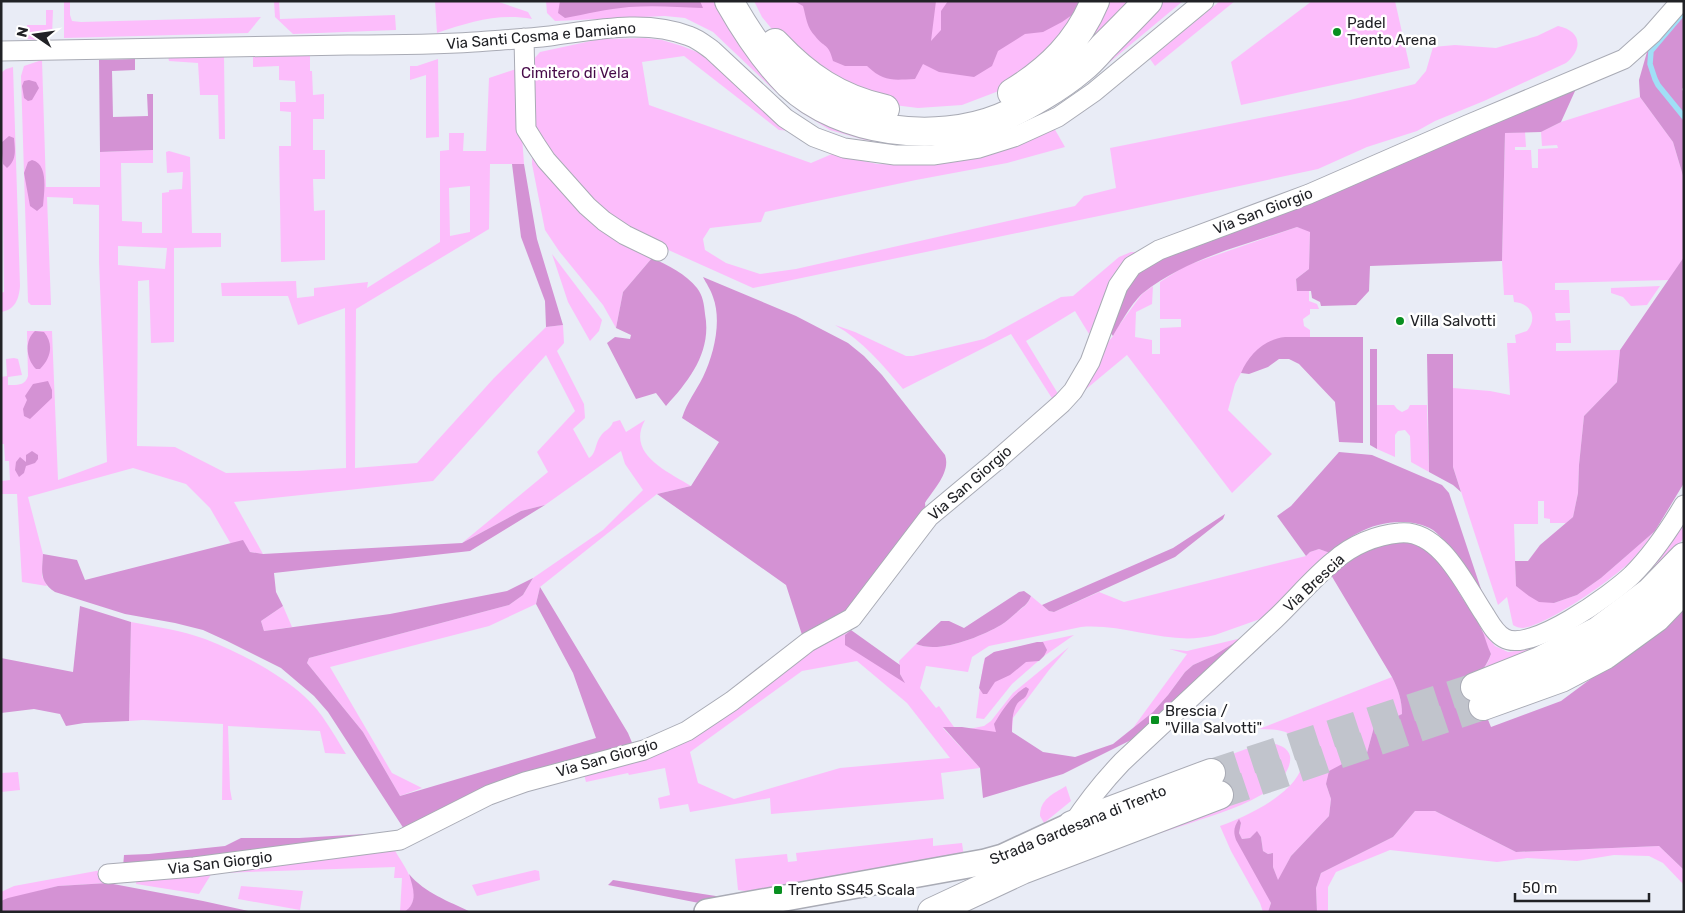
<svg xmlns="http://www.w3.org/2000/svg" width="1685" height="913" viewBox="0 0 1685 913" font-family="Rubik,sans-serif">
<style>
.green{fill:#fcbdfb;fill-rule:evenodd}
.forest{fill:#d492d4}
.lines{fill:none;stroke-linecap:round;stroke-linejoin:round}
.stream{stroke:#a0dff6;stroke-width:5.5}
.highway-tunnel{stroke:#c1c4cc;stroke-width:28;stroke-dasharray:28 14;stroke-linecap:butt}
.minor-casing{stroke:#a9abb5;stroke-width:21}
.major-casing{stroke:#a9abb5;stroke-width:28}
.highway-casing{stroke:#a9abb5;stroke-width:30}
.minor{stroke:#fff;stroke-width:19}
.major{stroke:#fff;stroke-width:25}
.highway{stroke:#fff;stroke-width:28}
.poi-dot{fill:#088f20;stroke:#fff;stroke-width:2}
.labels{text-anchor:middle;stroke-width:5;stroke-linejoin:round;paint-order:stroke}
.poi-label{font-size:15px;fill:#212226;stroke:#fff;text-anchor:start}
.street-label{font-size:15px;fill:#212226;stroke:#fff}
.park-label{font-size:15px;fill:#470a49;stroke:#fff}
</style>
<rect width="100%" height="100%" fill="#e9ecf6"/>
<path class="green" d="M64,1h6v14l2,6 9,1 180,-5 -13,16 -184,5z
M274,1h5l1,18 115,-4 1,15 -103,4 -18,-17z
M435,1h61l32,11 4,7c-34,-6 -62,3 -95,14z
M546,1h177l60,82 173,51 171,-97 35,-36h21l-90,75 -155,67 -44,1 -29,-4 -35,-10 -31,-19 -23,-19 -63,-60 -28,-14 -20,-2 -110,5 -8,-8z
M754,1h334l-15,25 -69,63 -42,16 -44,3 -24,-3 -37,-12 -77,-54 -18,-22z
M1101,1h39l-31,31 -57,39z
M1220,1h15l-80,65 -5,-7z
M1312,1h83l15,67 -169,37 -10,-43z
M46,10h7l-1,25c-5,7 -16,5 -25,4v-14h19z
M1558,26c24,5 25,23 8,37l-82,38 -49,20 -18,10 -50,16 -49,22 -200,43 -365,76 -98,-44 -53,-35 -56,-59 -9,-15 -3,-13 -1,-62 7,-8 60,-13 45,-1 17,2 20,6 25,10 85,75 -13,-1 -95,-74 -42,6 7,43 162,58 21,-9 45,10 44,1 29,-4 104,-33 11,19 -58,16 -91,17 -151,32 -4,10 -51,6 -7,11 2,11 21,13 34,11 36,-5 279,-63 9,-10 32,-8 -6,-40 240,-48 65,-16 11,-13 7,-24 22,-2 41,3 41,-12z
M310,53v18h2l1,24 11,-1v25h-11v31h12v29h-12l1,32 11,-1v50l-44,2 -2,-116h12v-34l-11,-1v-9h16l-1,-21 -16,-1v-14l-26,1v-12z
M224,55l1,84h-6l-1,-44h-18l-2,-32 -29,-2 -1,-5z
M438,59l1,78 -13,1v-63l-16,5v-14h7z
M42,60l4,127h54v-35l53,-2v13h-32l1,58 20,1v11h20v-40l7,-1v-2l13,-1 1,-17 -16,1 -1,-21 3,-1 21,6 2,76h29v14l-47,1v94l-23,1 -2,-63 -11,1 -1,165 38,1 51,26 71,-2 49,-3 -1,-160 -47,17 -10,-29h-66l-1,-13 75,-2 1,17 17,-2v-8l54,-6 -1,6 73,-46v-91l9,-1v-17h15l-1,18h23l3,-73 30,-10 1,40 4,56h-34l-1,65 -133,80 -1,159 62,-5 77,-85 52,-51 17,-2 1,18 -7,8 27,53 1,14 -12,11 16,29c7,-4 6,-14 11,-21 4,-7 10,-7 13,-15l7,-2 6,12 19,-12c-19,34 22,51 46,66l-34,8 -117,93 -4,17 -47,22 -159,41 62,106 30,15 -22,8 -37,-64 -56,-69 2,-5 200,-53 14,-10 10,-17 70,-48 40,-40 -18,-26 -4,-13 -76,54 -24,6 -59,32 86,-71 -11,-20 38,-41 -29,-56 -113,126 -199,21 29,52 -13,-2 -7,-11 -12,3 -21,-36 -24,-24 -53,-16 -105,29 15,57 -1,22 5,10 -25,-4 -5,-88h-16v-13l9,-1 -1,-19h-4l-1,-17h-3v-67l6,-1 -1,-17 8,-1 4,1 4,16 -14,2v8c9,0 17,1 20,-9l-1,-45h25l6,149 49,-18 -8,-200v-57l-26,-1v-6l-26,-1 4,108h-20l-3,-3 -7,-226 3,-10zM470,186v46l-20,4 -1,-48zM118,246l49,2 -2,21 -47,-4z
M13,67l7,219c-1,13 -5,24 -19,26v-19l3,-1 -3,-219 5,-4z
M1640,97l33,45 11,37v78l-15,23 -114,3v7h14l1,23h-15l1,8 14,-1 1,23h-15v8l64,-1 -3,32 -33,34 -5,49 -1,28 -5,24 -7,6h-16v-4l-6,-1v-17h-6v23h-24l2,62 38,17 23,-8 24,-17 54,-47c-8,10 -16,21 -24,30 -18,18 -83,64 -108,67 -4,0 -7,-1 -10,-3l-6,-28 -9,8 -45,-138v-79l37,3 20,4 -3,-52h9l-1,-8 12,-4c11,-13 4,-28 -13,-29l-1,-7h-9l-2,-34 3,-128 20,-1 1,15h-11v3h16l1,18h6v-19l20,-1 -1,-3 -15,1 -1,-14 20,-10z
M532,152l120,106 -29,34 -7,36 -13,-23 -44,-54 -14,-21 -13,-66z
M1297,227l13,4 -1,38 -13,10 1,11 12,1v10l8,3 2,5h-9v5l-7,5 1,7 6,4v7h-25l-44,36 -6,11 -7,26 44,44 -40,39 -105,-138 -54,45 32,-54 8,-10 4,-8 25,-34 11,-8 -1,18 -16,8 -1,25 17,3v14h8v-26l21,-1v-8h-21v-37l25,-16z
M1131,252h7l-17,13 -8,10 -24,59 -14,-23 -49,30 34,56 -5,6 -44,-69 -108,55c-21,-25 -40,-48 -68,-64l20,7 51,24h7l71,-17 77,-42 12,-1 46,-39z
M552,254l50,66 -3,11 -9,10 -22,-39z
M1660,286l-13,19 -16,1 -8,-9 -12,-4v-5z
M1377,405h17l3,4 5,3 6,-3 2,-4h17l2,67 -18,-10 -1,-26 -5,-6 -7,1 -3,4v22l-18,-8z
M1684,524v14l-32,37 -69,53 -103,46 8,-12 3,-8 -6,-11 -3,-13 13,16 13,6 22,-3 29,-15 107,-84z
M1319,549l11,4 -67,65 -48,17c-45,12 -89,-12 -134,-8l-92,19 -17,11 -4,15 -42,-6 -6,22 16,20 3,-2 15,21 -11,1 37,40 -39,5 3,26 -173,15 -1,-16 -80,14 -2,-8 -28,5 -2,-11 12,-3 -5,-27 -36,7 -1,-2 -42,9 -3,-11 73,-19 181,-119 14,-3 -6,5 59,47 -4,-8 -1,-13 17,-17c23,10 64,-7 85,-19 5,-3 10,-8 15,-12 7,-6 12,-8 15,-17l18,15 5,1 45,-20 25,10 182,-46 4,-4zM857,661l50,42 43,55 -110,10 -106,31 -36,-16 -8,-31 112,-81z
M283,606l9,21 -28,4 -3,-10z
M131,622c25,5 50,8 74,17 33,13 73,33 99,57 18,16 29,37 42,58l-21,-1 -5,-22 -92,-5 2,63 2,11h-10l1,-76 -80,-4 -14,1z
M1074,635l-30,21 -32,28 -28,35 -8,-1 7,-53 2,-7 9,-6z
M1242,638l-29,18 -20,9 -8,7 -17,23 -15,17 -20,16 54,-74 -18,-5 18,2z
M1069,647l-20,23 -36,48 -1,14 -7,2 -36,-5 15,-3 7,-5 22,-28z
M1392,677c6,12 10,23 10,37l-28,13 -9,33 -19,2 -20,22 5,15 -2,17 -38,40 -13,25 -5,-14v-14l-5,1 -5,-3 -2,-14 -4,-5 -7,6 -8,1 -3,-6 2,-10 -6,4 36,76 -3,9h-5l-3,-9 -29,-52 -11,-25c26,-9 95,-40 81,-77 -9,-21 -23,-19 -42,-20z
M1265,742c9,1 23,4 25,14 2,12 -10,26 -18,32 -25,18 -56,26 -84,36 -34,11 -68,22 -102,34l122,-95z
M18,772l2,18 -19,2v-19z
M1066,786l5,15 -27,22 -4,-7c0,-17 13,-22 26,-30z
M1415,811h20l81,41 143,-6 25,24v15l-21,-22 -14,-7 -35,-1 -37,6 -50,-3 -30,4 -107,-12 -54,22 -8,15v25h-11l-1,-24 5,-15 72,-36z
M933,838v8l29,-3 2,14 -206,36 -20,-3 -3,-31 52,-5 1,8 9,-1 -1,-8z
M394,849c9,16 26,36 18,55 -3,6 -6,8 -12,8l2,-34h-8l1,-11 -175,6z
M107,869l1,14 -50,3 -57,15v-9l13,-6z
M535,870l4,1 1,9 -63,16 -5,-11z
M212,873l-13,21 -63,-10 1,-8z
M241,886l62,5 -3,19 -62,-11z"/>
<path class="forest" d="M560,1h140l3,7c-25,-1 -49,-3 -74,-1 -22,2 -43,7 -64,11l-7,-5z
M794,1h142l-5,40 10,-11v-19l7,-10h133l-9,14 -10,7 -19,10 -18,2 -27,17 -6,15 -18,11 -35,-5 -16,-8 -8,15c-23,1 -31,3 -48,-13h-22l-12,-5c-5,-19 -8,-12 -18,-25 -8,-8 -9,-19 -12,-30z
M1684,7v80l-2,2 2,4v86l-11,-37 -33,-45 -1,-17 8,-28z
M135,59v11l-23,1 1,46 35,-1 -1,-22h6v56l-53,2 -1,-92z
M29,80l7,2 3,6 -7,12 -4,1 -4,-3 -2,-12 2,-5z
M1575,85v6l-14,31 -20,10 -36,1 -3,128 -132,5 -1,25 -13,14 -35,1 -1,-4 -8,-4 -1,-7h-14l-1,-12 13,-10 1,-37 -13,-5c-52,18 -110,31 -154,66 -9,7 -24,32 -30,43l-4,-5 18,-45 19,-20 22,-15z
M9,136l5,2c1,12 3,22 -7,30l-4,-4 -2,-21z
M32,160c17,4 12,32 11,46l-6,5 -7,-5 -6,-33 4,-11z
M512,164h12l13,75 26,86 -17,2 -1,-26 -24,-64z
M1684,257v226l-29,48 -54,47 -24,17 -23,8 -15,-1 -10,-6 -13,-10 -1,-25h13l12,-16 33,-28 5,-24 1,-28 5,-49 33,-34 3,-32z
M652,258c16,7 34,16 45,30 6,8 7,16 8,26 7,37 -15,66 -39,92l-10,-13 -20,6 -29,-56 8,-6 15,2 1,-4 -15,-7 7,-36z
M703,277l93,39 52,27 16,13 18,19 63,80c6,17 -11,34 -20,48l1,11 -72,94 -51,30 -17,-53 -129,-91 34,-8 28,-44 -37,-24c5,-16 14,-27 21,-41 11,-23 19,-56 10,-80 -2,-7 -7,-14 -10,-20z
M35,331l9,1c10,12 7,26 -4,37h-4c-10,-10 -12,-28 -1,-38z
M1285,337h78v106l-24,-1 -4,-40 -36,-38 -10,-5h-10l-11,8 -19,7 -8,-1c8,-19 24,-34 44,-36z
M1370,349h7v100l-7,-4z
M1427,354h26v113l8,25 -8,-7 -24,-13z
M48,381l4,9v8l-22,21 -6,-3 -1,-7 4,-9 -2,-4 8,-12z
M32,451l6,4v4l-3,4 -9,3 -2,7 -5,4 -4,-7 1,-8 4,-5 6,5v-7z
M1339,452l33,3 70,30 7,8 39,117c-12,-20 -38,-68 -55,-80 -21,-13 -54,-9 -75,3 -10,5 -19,13 -28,20l-11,-4 -9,3 -4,4 -29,-40 14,-10z
M545,505l-75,46 -196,22 2,19 7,14 -22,15 3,10 126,-17 117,-23 26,-13 -10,17 -14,10 -200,53 -2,5 56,69 37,64 196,-58 -23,-65 -37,-69 4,-17 88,146 5,12 -229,84 -76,-117 -14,-16 -33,-28 -54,-27 -24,-11 -28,-7 -50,-9 -70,-22c-16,-11 -13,-20 -12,-38l34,6 8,20 158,-40 7,12 13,2 199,-11 59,-32z
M1225,514l-2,5 -48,38 -121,55 -5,-1 -7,-6 131,-57z
M1403,542c31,3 45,32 60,57 6,9 13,19 18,29 4,8 6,18 10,26 -4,11 -10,19 -19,27l19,46 70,-26 86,-64 37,-34v267l-25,-24 -143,6 -81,-41h-20l-22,26 -72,36 -5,15 1,24h-49l3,-9 -35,-63c-3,-9 -2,-13 3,-21l2,4 -2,10 3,6 8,-1 7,-7 4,6 2,14 5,3 5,-1v14l5,13 13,-24 38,-40 2,-17 -5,-15 3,-13 17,-9 19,-2 9,-33 28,-13c0,-14 -4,-25 -10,-37l-61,-102 8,-9 31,-19z
M1024,591l7,5c-3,9 -9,11 -15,17 -5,4 -10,9 -15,12 -21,12 -62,29 -85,19l25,-23h8l15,7 55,-36z
M80,606l51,16 -2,99 -45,2 -18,3 -6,-12 -26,-5 -33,4v-55l72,14z
M851,630l49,35v9l5,9 -60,-38v-10z
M1242,638l-111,102 -68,34 -80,24 -3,-30 -37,-41h19l34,5 -2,-8c8,-14 18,-29 32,-37l3,2c-4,12 -6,8 -12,15 -5,8 -5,20 -5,28l31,20 32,5 38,-13 40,-32 15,-17 17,-23 8,-7 20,-9z
M1037,642h6l4,8 -3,6 -5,5 -13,1 -16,13 -15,7 -8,12h-4l-4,-6 6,-30 9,-6z
M366,834l14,4 -257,29 1,-12 25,-1 76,-8 16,-8h58z
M409,874c16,19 39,27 62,38h-67c15,-9 9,-25 5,-38z
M613,880l122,19 -31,5 -96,-19z
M108,883l95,18 50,11h-252v-11l7,-3 50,-12z"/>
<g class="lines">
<path class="stream" d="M1684,12l-33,39 -1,13 5,15 3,6 26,32"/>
<path class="highway-tunnel" d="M1211,773l264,-86
M1219,795l264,-89"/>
<defs>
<path id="minor" d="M524,38l2,91 10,16 10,15 41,46 17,15 21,14 33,16
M1,51l347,-6c42,0 84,0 126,-3 25,-2 51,-3 76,-6 45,-6 96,-17 139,0 9,3 16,9 23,14l73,68 29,19 30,11 51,7h38l46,-7 35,-11 44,-20 36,-25 110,-91
M1072,825c15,-23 31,-43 50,-63 51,-48 102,-95 153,-143 20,-19 38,-41 59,-58 18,-16 42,-26 65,-28 41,-5 67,54 86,82 5,8 10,18 19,23 26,16 108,-44 128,-63 21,-21 37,-45 52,-70
M108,874l86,-7 206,-27 89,-45 36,-13 119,-32 43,-19 45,-30 76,-59 44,-24 77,-101 66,-55 67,-59 11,-12 17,-29 28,-76 14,-20 27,-16 150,-56 158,-69 157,-66 28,-25 29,-33"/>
<path id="major" d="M707,912l278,-50 18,-5 69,-32"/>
<path id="highway" d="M729,1c17,30 36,59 60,83 52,49 147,60 211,34 25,-10 61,-32 81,-49 8,-6 15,-14 22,-22 15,-15 30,-30 45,-46
M775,43c32,34 64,56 110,66
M1012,93c38,-23 66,-51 83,-92
M1475,687l65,-26 58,-30 52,-39 34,-35
M1483,706l78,-28 44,-23 51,-37 28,-29
M1072,825l139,-52
M932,912l90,-42 197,-75"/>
</defs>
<use href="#minor" class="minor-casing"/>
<use href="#major" class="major-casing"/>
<use href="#highway" class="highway-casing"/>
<use href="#minor" class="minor"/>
<use href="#major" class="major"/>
<use href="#highway" class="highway"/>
</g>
<g class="poi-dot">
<circle cx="1337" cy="32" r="5"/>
<circle cx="1400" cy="321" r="5"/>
<rect x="1150" y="715" width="10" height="10" rx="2.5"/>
<rect x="773" y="885" width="10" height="10" rx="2.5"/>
</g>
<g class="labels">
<g class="poi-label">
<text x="1347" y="28">Padel<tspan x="1347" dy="17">Trento Arena</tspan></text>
<text x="1410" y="326">Villa Salvotti</text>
<text x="1165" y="716">Brescia /<tspan x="1165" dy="17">"Villa Salvotti"</tspan></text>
<text x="788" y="895">Trento SS45 Scala</text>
</g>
<g class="street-label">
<text transform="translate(541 36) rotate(-5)" y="5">Via Santi Cosma e Damiano</text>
<text transform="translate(1263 211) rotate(-21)" y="5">Via San Giorgio</text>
<text transform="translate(970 483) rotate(-41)" y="5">Via San Giorgio</text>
<text transform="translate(1314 583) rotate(-43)" y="5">Via Brescia</text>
<text transform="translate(607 758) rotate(-16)" y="5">Via San Giorgio</text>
<text transform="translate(1078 825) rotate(-22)" y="5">Strada Gardesana di Trento</text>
<text transform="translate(220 863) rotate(-7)" y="5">Via San Giorgio</text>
</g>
<g class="park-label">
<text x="575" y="78">Cimitero di Vela</text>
</g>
</g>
<rect width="1685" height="913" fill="none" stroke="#212226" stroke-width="5"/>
<g transform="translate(35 35) rotate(283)" stroke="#ffffff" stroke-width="4" paint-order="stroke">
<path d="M0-4L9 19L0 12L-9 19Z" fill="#212226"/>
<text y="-8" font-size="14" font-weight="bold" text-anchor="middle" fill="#212226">N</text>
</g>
<path d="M1515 893v8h134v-8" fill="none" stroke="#212226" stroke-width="2.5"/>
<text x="1522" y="893" font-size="15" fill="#212226" stroke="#ffffff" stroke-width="4" paint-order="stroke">50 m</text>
</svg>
